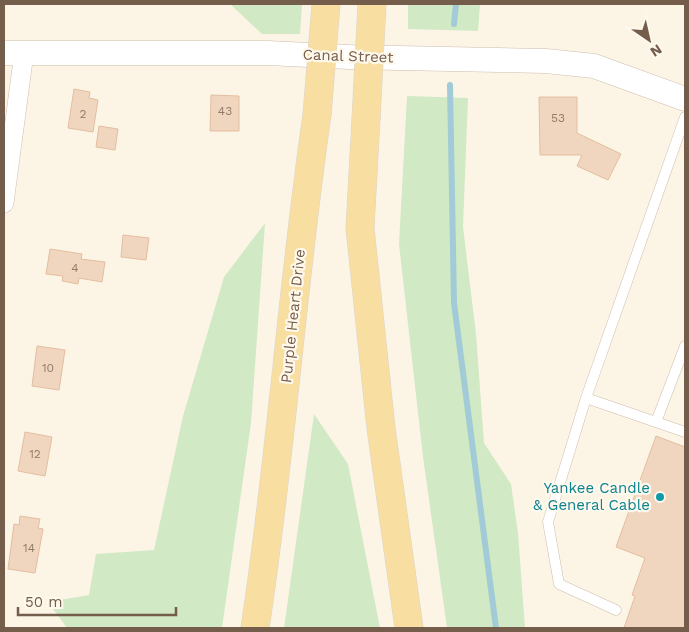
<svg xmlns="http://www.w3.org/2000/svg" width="689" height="632" viewBox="0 0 689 632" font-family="'Work Sans',sans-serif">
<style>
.green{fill:#d1e9c5}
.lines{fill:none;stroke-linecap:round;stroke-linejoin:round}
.stream{stroke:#a2cbd7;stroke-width:6}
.building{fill:#f1d6bf;stroke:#e3be9f}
.service-casing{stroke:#cdbdad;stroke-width:11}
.minor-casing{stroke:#cdbdad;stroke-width:20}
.tertiary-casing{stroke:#cdbdad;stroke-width:25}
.primary-casing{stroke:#dbd5d0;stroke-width:29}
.service{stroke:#fff;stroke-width:10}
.minor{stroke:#fff;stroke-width:19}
.tertiary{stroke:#fff;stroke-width:24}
.primary{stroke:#f8dea1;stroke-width:28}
.primary-bridge-casing{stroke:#dbd5d0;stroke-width:29;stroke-linecap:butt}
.primary-bridge{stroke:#f8dea1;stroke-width:28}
.culture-dot{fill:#0f9aa8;stroke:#fff9ed;stroke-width:2}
.labels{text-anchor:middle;stroke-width:4.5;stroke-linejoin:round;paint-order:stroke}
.number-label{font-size:12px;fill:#947b68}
.street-label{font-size:15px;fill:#755d4b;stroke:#fff9ed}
.culture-label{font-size:15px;fill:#0d838f;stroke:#fff9ed;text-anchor:end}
</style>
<rect width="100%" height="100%" fill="#fcf5e6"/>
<path class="green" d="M230,4h72l-2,30h-38z
M408,4h72l-2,27 -70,-2z
M407,96l61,2 -5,129 13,107 8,109 27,41 7,49 7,95h-78l-24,-171 -24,-213z
M265,223l-14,200 -29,205h-155l-19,-26 41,-7 7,-41 58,-4 29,-134 41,-139z
M314,414l34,50 32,164h-96z"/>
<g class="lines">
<path class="stream" d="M454,24l2,-20
M450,85l4,218 42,325"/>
</g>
<path class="building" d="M74,89l16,3 -1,6 9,2 -5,32 -25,-4z
M211,95l28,1v35h-29z
M539,97h38v36l44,21 -13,26 -31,-14 5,-11h-42z
M99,126l19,3 -3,21 -19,-3z
M123,235l26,3 -3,22 -25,-3z
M50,249l32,5 -1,5 24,3 -3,20 -23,-4 -1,6 -16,-3 1,-5 -17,-2z
M37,346l28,4 -6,40 -27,-4z
M25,432l27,5 -7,39 -27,-5z
M656,436l29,11v181h-61l11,-32 -3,-1 13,-37 -29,-11z
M20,516l20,3 -2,9 5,1 -8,44 -27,-4 6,-45 5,1z"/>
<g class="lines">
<defs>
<path id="service" d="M685,117l-99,281 99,34
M586,398l-38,124 11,62 57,26
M656,422l29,-76"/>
<path id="minor" d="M4,203l20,-150"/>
<path id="tertiary" d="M4,53h264l81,4 197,4 48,5 91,33"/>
<path id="primary" d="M366,119l-6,109 21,200 28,200
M255,628c26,-170 37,-342 62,-513"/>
</defs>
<use href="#service" class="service-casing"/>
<use href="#minor" class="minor-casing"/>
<use href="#tertiary" class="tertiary-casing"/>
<use href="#primary" class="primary-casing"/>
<use href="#service" class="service"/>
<use href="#minor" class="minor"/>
<use href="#tertiary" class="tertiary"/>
<use href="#primary" class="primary"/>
<defs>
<path id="primary-bridge" d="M317,115l9,-111
M366,119l6,-115"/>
</defs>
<use href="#primary-bridge" class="primary-bridge-casing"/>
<use href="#primary-bridge" class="primary-bridge"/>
</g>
<circle class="culture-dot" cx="660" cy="497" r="5"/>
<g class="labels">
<g class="number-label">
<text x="225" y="115">43</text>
<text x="83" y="118">2</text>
<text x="558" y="122">53</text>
<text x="75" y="272">4</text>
<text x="48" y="372">10</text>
<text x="35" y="458">12</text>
<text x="29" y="552">14</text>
</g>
<g class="street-label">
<text transform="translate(348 56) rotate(2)" y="5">Canal Street</text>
<text transform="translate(293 316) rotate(-84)" y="5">Purple Heart Drive</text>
</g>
<g class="culture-label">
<text x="650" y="493">Yankee Candle<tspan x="650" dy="17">&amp; General Cable</tspan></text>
</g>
</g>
<rect width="689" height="632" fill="none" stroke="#755d4b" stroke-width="10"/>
<g transform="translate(649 40) rotate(146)" stroke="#fff9ed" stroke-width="4" paint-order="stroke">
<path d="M0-4L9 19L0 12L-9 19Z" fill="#755d4b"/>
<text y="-8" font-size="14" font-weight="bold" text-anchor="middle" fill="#755d4b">N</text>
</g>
<path d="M18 607v8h158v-8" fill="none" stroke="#755d4b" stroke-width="2.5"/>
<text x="25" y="607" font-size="15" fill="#755d4b" stroke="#fff9ed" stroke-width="4" paint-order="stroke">50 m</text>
</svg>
